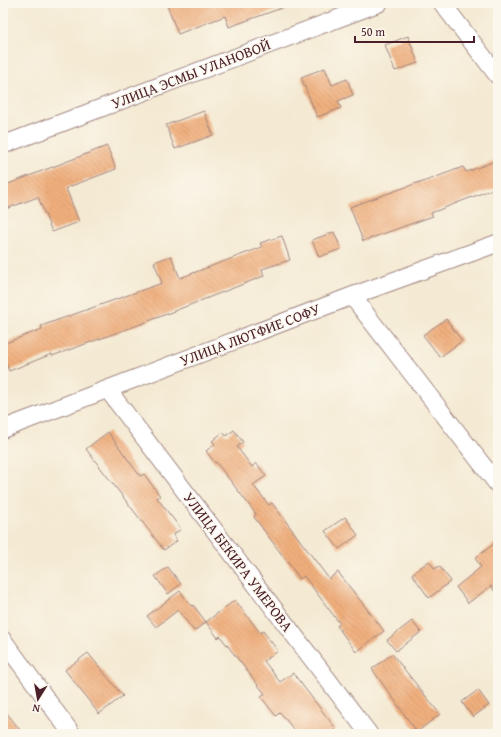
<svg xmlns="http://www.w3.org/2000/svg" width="501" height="737" viewBox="0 0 501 737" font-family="'Gentium Book Plus',serif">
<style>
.building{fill:url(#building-back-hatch)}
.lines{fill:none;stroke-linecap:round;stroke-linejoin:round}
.street-casing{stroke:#9f847f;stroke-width:19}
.street{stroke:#fff;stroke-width:17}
.labels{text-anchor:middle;stroke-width:3;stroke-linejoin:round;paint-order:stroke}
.street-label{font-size:15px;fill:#4a1f2b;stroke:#fbf7ec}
</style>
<defs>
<pattern id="building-back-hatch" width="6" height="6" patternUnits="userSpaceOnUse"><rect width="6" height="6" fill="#f0af7d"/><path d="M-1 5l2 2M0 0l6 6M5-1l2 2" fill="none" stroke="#cf966c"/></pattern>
</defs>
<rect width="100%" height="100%" fill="#fbf7ec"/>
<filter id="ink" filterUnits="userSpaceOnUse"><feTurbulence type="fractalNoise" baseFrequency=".025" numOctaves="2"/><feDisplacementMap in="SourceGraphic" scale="8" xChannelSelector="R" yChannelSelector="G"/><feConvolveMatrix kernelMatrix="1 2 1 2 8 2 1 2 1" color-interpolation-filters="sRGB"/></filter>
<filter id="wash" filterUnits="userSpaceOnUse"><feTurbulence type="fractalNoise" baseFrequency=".012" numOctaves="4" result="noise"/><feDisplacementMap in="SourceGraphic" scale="16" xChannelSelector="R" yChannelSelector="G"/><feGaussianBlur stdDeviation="0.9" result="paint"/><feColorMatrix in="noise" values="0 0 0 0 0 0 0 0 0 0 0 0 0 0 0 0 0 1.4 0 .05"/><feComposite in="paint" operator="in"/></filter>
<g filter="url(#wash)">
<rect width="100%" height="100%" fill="#f4ead3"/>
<g id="blocks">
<path class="building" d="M166,3h124v2l-61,22 -4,-11 -47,18z
M408,36l10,27 -23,8 -10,-26z
M325,68l7,17 15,-6 6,16 -15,6 3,7 -24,9 -16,-40z
M204,111l9,24 -38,14 -9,-24z
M107,146l9,23 -50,19 13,34 -27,10 -14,-35 -35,13v-24z
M498,160v27l-67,26 2,3 -70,25 -13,-34 70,-25v1l43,-16 3,5z
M334,232l7,17 -22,8 -7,-17z
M282,236l8,24 -28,9 2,7 -123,48 -89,32v-2l-43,17 -6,-16v-11l39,-15 -1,-3 121,-43 -8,-21 17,-6 9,22 82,-31 -2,-4z
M446,319l16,22 -22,16 -17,-22z
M234,430l9,12 -6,5 15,20 4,-4 10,13 -13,9 16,20 3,-2 57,76 9,-7 46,59 -28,21 -19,-26 3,-2 -36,-48 -4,3 -46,-62 2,-3 -40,-52 -1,1 -9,-12 9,-7 -3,-3 11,-9 3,4z
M108,432l32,44 4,-2 16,22 -3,2 24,31 -8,6 4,6 -13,9 -78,-101z
M345,517l13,18 -19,14 -14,-18z
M498,541v55l-7,-10 -23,17 -12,-16 25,-20 -6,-9z
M429,561l6,8 4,-3 12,15 -22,17 -17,-24z
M168,567l13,17 -13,10 -13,-18z
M180,591l11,15 2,-1 13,17 -12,9 -16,-21 -22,17 -9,-11z
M235,600l25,33 3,-2 15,20 -14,10 16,21 13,-9 43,56 -7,5h-32l-17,-22 -4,4 -15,-19 4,-3 -45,-58 -2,2 -12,-16z
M412,621l9,11 -25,19 -9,-11z
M88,653l35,43 -24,18 -34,-44z
M392,654l48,60 -23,18 -45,-63z
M478,690l11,15 -16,12 -11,-15z
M3,708l20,26h-20z"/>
</g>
</g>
<g filter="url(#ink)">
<use href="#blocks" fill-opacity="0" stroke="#9f847f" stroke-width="1"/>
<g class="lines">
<defs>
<path id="street" d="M442,3l56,73
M3,145l376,-142
M352,296l146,189
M108,390l261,344
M3,429l349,-133 146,-53
M3,640l69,94"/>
</defs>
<use href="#street" class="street-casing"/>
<use href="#street" class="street"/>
</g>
</g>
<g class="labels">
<g class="street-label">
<text transform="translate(191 74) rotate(-21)" y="5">УЛИЦА ЭСМЫ УЛАНОВОЙ</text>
<text transform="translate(250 335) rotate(-21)" y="5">УЛИЦА ЛЮТФИЕ СОФУ</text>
<text transform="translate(238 562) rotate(53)" y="5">УЛИЦА БЕКИРА УМЕРОВА</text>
</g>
</g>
<rect width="501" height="737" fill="none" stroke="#fbf7ec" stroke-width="16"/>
<g transform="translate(38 699) rotate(191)" stroke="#fbf7ec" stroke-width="3" paint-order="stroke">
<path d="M0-3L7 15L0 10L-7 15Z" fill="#4a1f2b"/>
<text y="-6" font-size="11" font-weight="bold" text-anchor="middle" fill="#4a1f2b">N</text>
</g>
<path d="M355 36v6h119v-6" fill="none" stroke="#4a1f2b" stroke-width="2"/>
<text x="361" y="36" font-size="12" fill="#4a1f2b" stroke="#fbf7ec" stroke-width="3" paint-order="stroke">50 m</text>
</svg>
